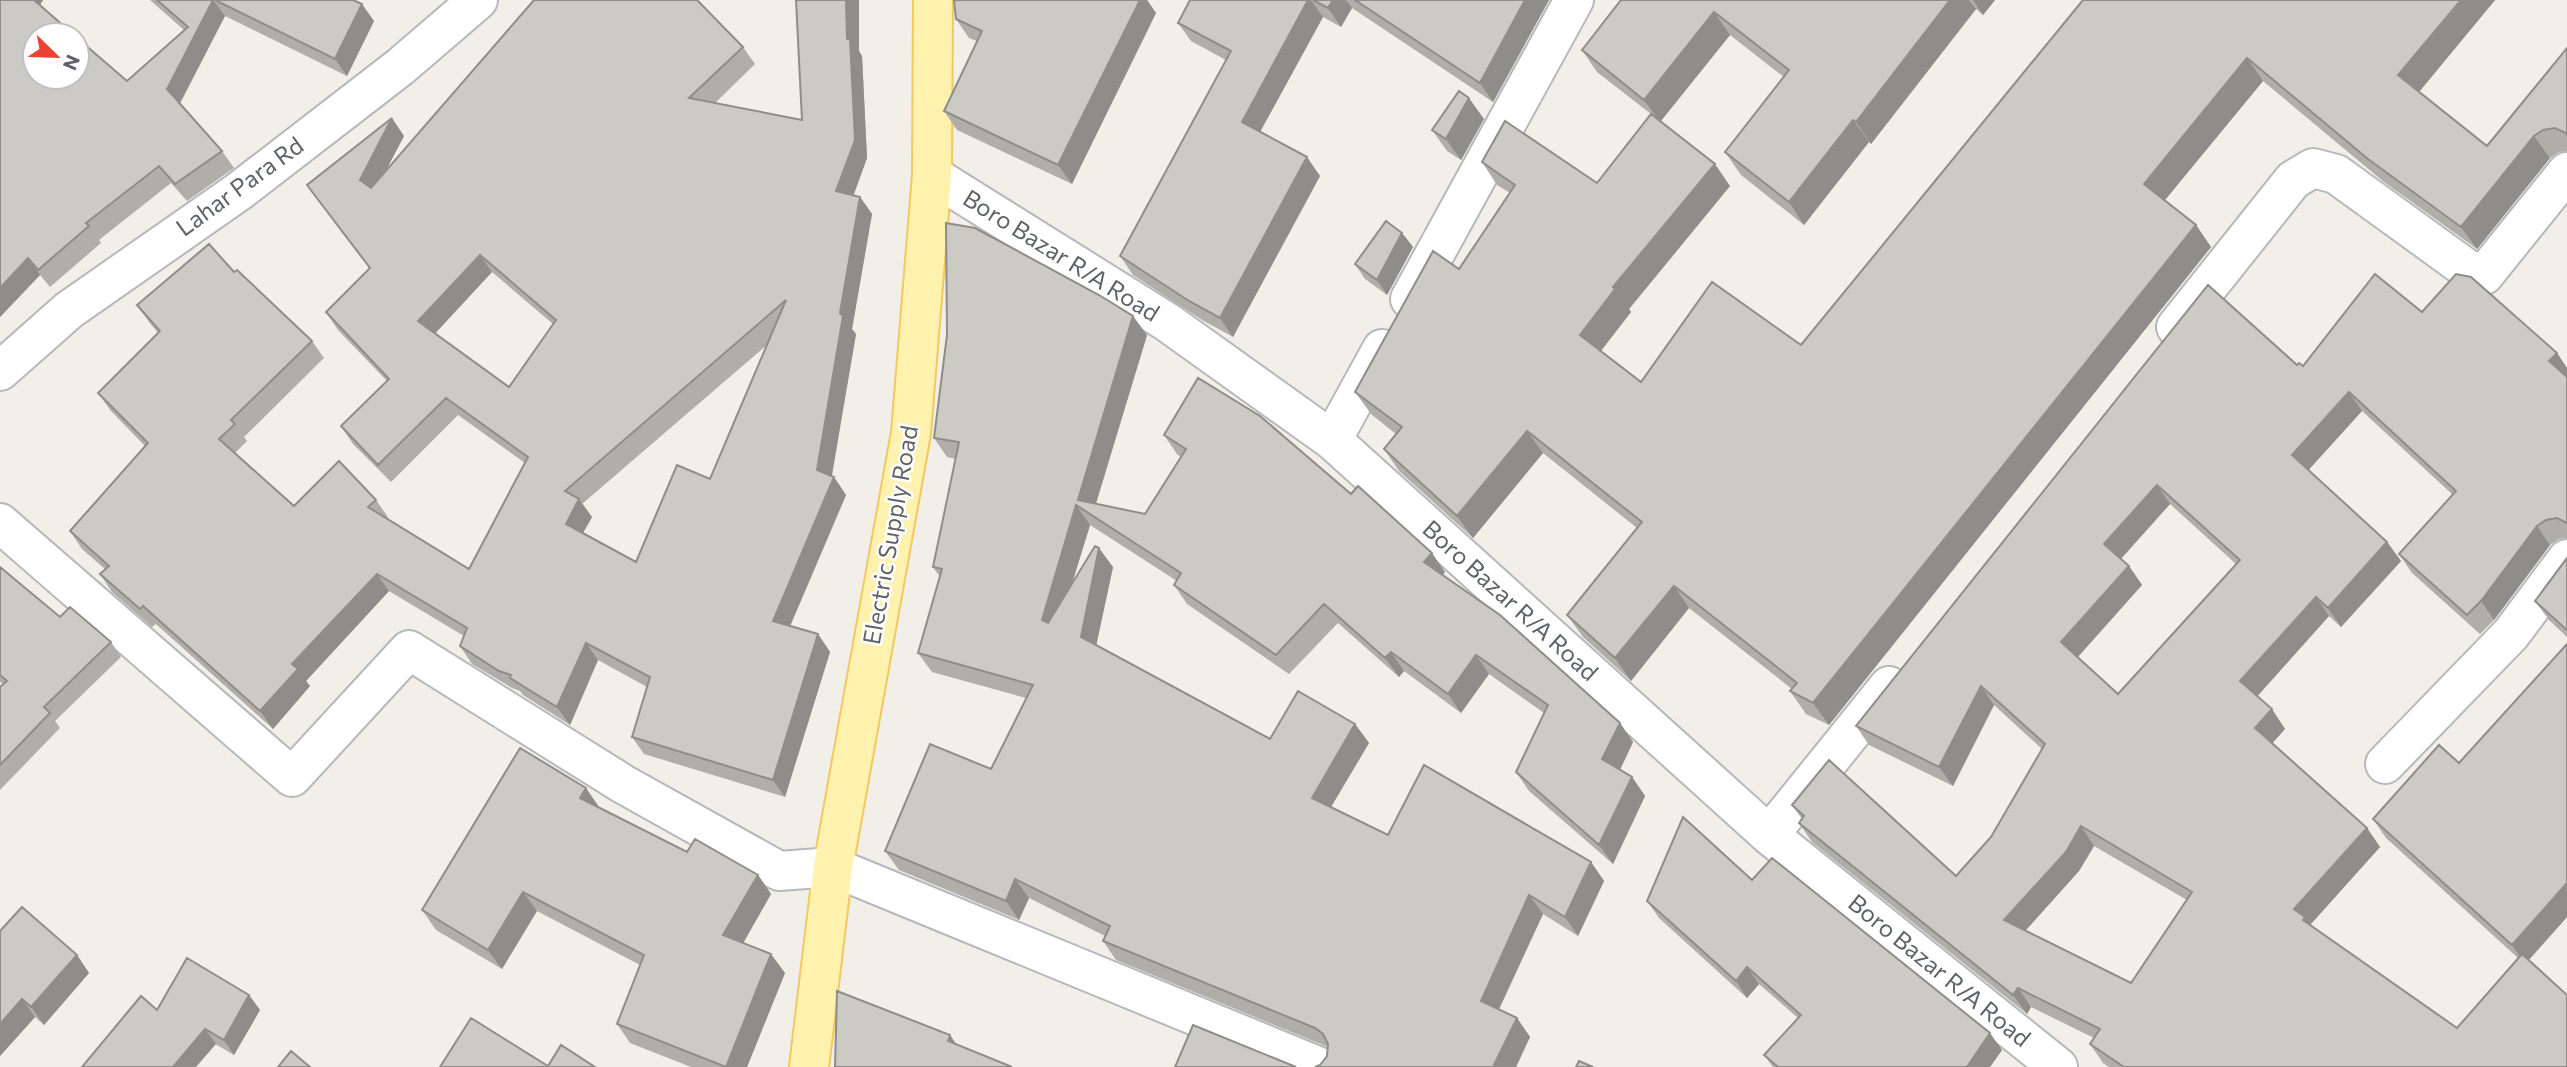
<svg xmlns="http://www.w3.org/2000/svg" width="2567" height="1067" viewBox="0 0 2567 1067" font-family="Commissioner,sans-serif">
<style>
.lines{fill:none;stroke-linecap:round;stroke-linejoin:round}
.minor-casing{stroke:#b5b8bc;stroke-width:42}
.major-casing{stroke:#f2c960;stroke-width:42}
.minor{stroke:#fff;stroke-width:38}
.major{stroke:#fff2af;stroke-width:38}
.wall{fill:#afaea9;fill-rule:evenodd}
.shaded-wall{fill:#8f8d8a}
.building{fill:#cccac5;stroke:#8f8d8a;stroke-width:2;fill-rule:evenodd}
.labels{text-anchor:middle;stroke-width:5;stroke-linejoin:round;paint-order:stroke}
.street-label{font-size:24px;fill:#5f6368;stroke:#fff}
</style>
<rect width="100%" height="100%" fill="#f1efe8"/>
<g class="lines">
<defs>
<path id="minor" d="M932,175l235,147 165,118 437,395 289,232
M1410,299l164,-299
M2176,327l117,-147 20,-12 23,6 131,95 17,6 83,-103
M0,371l69,-61 169,-118 162,-125 78,-67
M1332,440l50,-91
M0,523l292,254 117,-127 214,134 156,87 54,-4 487,200
M2385,764l126,-130 56,-75
M1769,835l120,-149"/>
<path id="major" d="M809,1067l24,-200 78,-434 21,-258 1,-175"/>
</defs>
<use href="#minor" class="minor-casing"/>
<use href="#major" class="major-casing"/>
<use href="#minor" class="minor"/>
<use href="#major" class="major"/>
</g>
<path class="wall" d="M0,0h43l-3,5 87,76 57,-51 -34,-30h203l21,21 -27,55 -122,-60 -45,88 42,47 12,17 -47,33 -16,-18 -72,57 2,3 -51,44 -10,-12 -40,42z
M796,0h63v51l3,5 5,102 -14,37 7,2 12,17 -20,115 4,5 -25,142 3,1 12,18 -56,131 28,8 12,18 -45,145 -141,-43 -12,-17 15,-50 -49,-27 -28,65 -47,-30 -3,-4 -8,-3 -40,-24 -12,-18 4,-10 -75,-45 -83,90 4,5 -37,43 -117,-105 -4,3 -40,-35 -12,-18 5,-5 -23,-20 -12,-18 75,-85 -34,-35 -13,-18 60,-60 -9,-11 -12,-17 97,-33 78,69 12,17 -80,79 3,4 -12,12 59,53 82,-6 12,17 -1,2 82,50 56,-106 -67,-48 -67,67 -38,-38 -12,-18 46,-45 -49,-51 -12,-18 44,-43 -63,-84 97,-49 -18,34 357,-123 12,17 -40,39 87,17zM492,272l61,52 -44,63 -74,-54zM767,345l-57,134 -74,83 -53,-29 9,-16 -10,-13z
M954,0h193l9,13 -84,171 -115,-54 -13,-19 33,-70 -8,-3 -13,-19z
M1190,0h359l-56,102 -141,-94 -11,19 -18,-10 -63,115 60,44 -87,161 -31,-17 -69,-45 -13,-19 106,-196 -35,-19 -13,-18z
M1621,0h374l-12,15 -7,-6 -105,135 -2,-2 -65,83 -63,-50 -16,-23 59,-75 -54,-42 -69,86 69,65 -101,123 2,3 -30,39 40,31 160,-37 282,-345h412l-76,92 68,54 80,-98v103l-8,1 -9,6 -73,91 -93,-67 -121,-101 -98,119 31,25 15,22 -382,478 -23,-11 -16,-23 2,-2 -103,-81 -58,73 -48,-44 -16,-22 70,-87 -94,-75 -70,85 -74,-67 -15,-22 12,-15 -25,-20 -16,-22 104,-123 51,-76 -13,-8 -15,-23 115,21 54,-69 -54,-42 -15,-22z
M1484,119l-23,41 -14,-9 -15,-21z
M1402,233l11,14 -26,48 -22,-16 -10,-15z
M2422,312l135,41 10,15v7l-1,1 1,1v161l-8,1 -9,6 -56,75 -14,14 -68,-61 -13,-19 54,-59 -91,-84 -54,59 79,72 14,19 -60,66 -12,-11 -72,80 28,33 -13,14 95,85 13,19 -70,78 147,103 61,-70 -132,-120 -13,-19 86,-56 108,-119v273l-38,43 38,107h-458l-6,-4 -13,-19 4,-6 -63,-31 -4,7 -215,-172 -13,-19 3,-4 -10,-14 164,71 35,-39 51,-88 -48,-44 -41,81 -84,-41 -13,-19 441,-361 6,1zM2170,504l66,60 -118,130 -40,-37 64,-72 -13,-19 -8,-7zM2094,846l93,54 -56,83 -106,-53 54,-59z
M1147,335l-51,169 49,10 36,-57 -4,-3 -13,-19 281,137 -2,3 177,148 13,19 -13,28 12,7 13,19 -32,68 -84,-73 -13,-19 28,-59 -55,-39 -28,39 -57,-42 -5,6 -61,-54 -49,51 -102,-70 -13,-19 3,-4 -87,-56 -18,58 41,-16 -17,78 174,94 85,-15 14,19 -38,64 57,28 203,27 13,19 -26,55 -35,-22 -44,95 18,9 13,19 -14,30h-201l5,-2 7,-9 1,-9 -212,-87 -13,-19 2,-5 -76,-38 -10,22 -120,-50 -14,-19 106,-82 35,-71 -94,-26 -14,-19 22,-76 -7,-10 23,-108 -9,-2 -13,-19z
M2567,558v79l-18,-17 -14,-19z
M0,567l60,50 51,25 10,15 -66,64 5,7 -60,62v-103l3,-3 -3,-2z
M599,807l88,45 71,23 13,19 -28,49 42,30 -38,94h-56l-61,-24 -13,-19 23,-59 -103,-54 -35,58 -66,-39 -14,-20z
M1752,880l250,170 -12,17h-217l-9,-12 34,-37 -39,-34 -12,14 -88,-80 -12,-17z
M0,931l77,24 12,18 -45,52 -9,-8 -35,39z
M249,995l11,15 -26,45 -77,-45z"/>
<path class="shaded-wall" d="M31,0h12l-6,9z
M213,0l12,16 -47,90 -11,-17z
M846,0h13v51l3,5 5,102 -18,50 -13,-17z
M1140,0h7l9,13 -84,171 -14,-19z
M1308,0h3l12,17 -68,124 -13,-19z
M1333,0h13l6,8 -11,19 -13,-19z
M1525,0h24l-56,102 -13,-19z
M1950,0h19l7,9 -105,135 -15,-22z
M1973,0h22l-12,15z
M2461,0h34l-81,98 -16,-23z
M362,4l12,17 -27,55 -12,-17z
M1714,12l16,23 -70,87 -16,-22z
M2247,58l16,23 -103,125 -16,-22z
M1469,98l15,21 -23,41 -15,-21z
M392,118l12,18 -32,61 -12,-17z
M1853,120l16,22 -65,83 -15,-23z
M2534,136l16,22 -73,91 -16,-22z
M1307,157l13,19 -87,161 -13,-19z
M1715,164l15,22 -101,123 2,3 -35,45 -16,-22 33,-48z
M860,197l12,17 -20,115 4,5 -26,153 4,-10 12,18 -61,143 -12,-17 44,-151 23,-157z
M2196,225l15,22 -382,478 -16,-22z
M1402,233l11,14 -26,48 -10,-15z
M480,255l12,17 -62,67 -12,-18z
M28,258l12,17 -40,42v-29z
M1133,316l14,19 -55,181 -14,-16z
M2557,353l10,15v7l-4,5 -14,-19z
M2349,392l13,19 -57,63 -13,-19z
M1527,431l16,22 -70,85 -16,-22z
M2157,485l13,19 -53,59 -13,-19z
M579,499l13,18 -14,25 -12,-18z
M1076,505l14,20 -35,114 -13,-19z
M2537,526l13,19 -56,75 -13,-19z
M2387,542l14,19 -60,66 -13,-19z
M1099,548l14,19 -19,89 -13,-19z
M1432,553l13,19 -8,9 -13,-19z
M2129,566l13,19 -68,76 -13,-19z
M377,574l12,17 -83,90 4,5 -37,43 -13,-18 32,-47z
M1674,586l15,22 -58,73 -16,-23z
M2316,597l13,19 -75,84 -14,-19z
M818,634l12,18 -45,145 -12,-17z
M586,643l12,17 -28,65 -13,-18z
M1391,652l13,19 -5,6 -14,-19z
M1476,655l13,19 -28,39 -13,-19z
M1981,686l13,19 -41,81 -14,-19z
M2272,709l13,20 -16,18 -14,-19z
M1620,723l13,19 -17,36 -14,-19z
M1355,724l14,19 -44,74 -13,-19z
M1632,777l13,19 -32,68 -14,-19z
M586,788l13,19 -19,-9z
M2081,826l13,20 -15,25 -61,68 -14,-19z
M2367,828l13,19 -70,78 8,11 -24,-27z
M1591,862l13,19 -26,55 -13,-19z
M758,875l13,19 -34,60 -14,-19z
M1015,879l14,19 -10,22 -13,-19z
M2567,883v34l-42,47 -13,-19z
M523,892l14,19 -35,58 -14,-19z
M1529,895l14,19 -49,106 -13,-19z
M771,954l14,19 -38,94h-21z
M77,955l12,18 -45,52 -13,-18z
M1747,967l12,17 -12,14 -11,-17z
M2018,988l13,19 -4,7 -14,-19z
M249,995l11,15 -26,45 -10,-15z
M22,999l13,18 -35,39v-32z
M1517,1018l13,19 -14,30h-23z
M205,1029l11,15 -20,23h-23z
M1990,1033l12,17 -12,17h-23z
M950,1035l14,20 -16,-14z"/>
<path class="building" d="M0,0h34l40,35h-39v42h42v-39l50,43 61,-54 -31,-27h56l-46,89 55,62 -47,33 -16,-18 -73,57 3,3 -51,44 -10,-12 -28,30z
M215,0h138l9,4 -27,55z
M534,0h163l46,47 -54,51 113,22 -6,-120h50l1,39h3l5,101 -19,51 24,6 -20,116 3,3 -26,154 17,7 -61,144 45,13 -45,146 -141,-43 18,-60 -64,-34 -29,64 -47,-29 1,-3 -12,-4 -39,-25 7,-18 -90,-54 -85,90 6,5 -38,42 -117,-105 -3,3 -40,-35 9,-8 -39,-35 78,-88 -50,-50 62,-62 -23,-26 72,-61 25,28 3,-2 75,71 -81,79 4,4 -16,15 75,67 45,-45 37,39 -8,7 101,62 59,-112 -82,-59 -68,67 -37,-39 48,-47 -63,-67 44,-44 -63,-83 85,-67 -32,62 11,8zM480,255l76,65 -47,67 -91,-66zM786,300l-76,179 -33,-14 -41,97 -70,-38 13,-25 -14,-8z
M954,0h186l-82,165 -114,-54 38,-80 -26,-12z
M1190,0h118l-66,122 65,35 -87,161 -31,-17 -69,-45 111,-205 -53,-28z
M1313,0h20l-5,8z
M1355,0h170l-45,83z
M1621,0h329l-94,122 -3,-2 -64,82 -64,-50 64,-82 -75,-58 -70,88 -62,-50z
M2083,0h378l-63,75 89,71 80,-98v87l-1,-2 -11,-5 -12,2 -9,6 -73,91 -93,-68 -121,-101 -103,126 52,41 -383,478 -23,-12 7,-8 -123,-97 -59,72 -48,-43 75,-93 -115,-91 -70,85 -73,-67 18,-22 -47,-35 78,-141 26,18 56,-84 -33,-23 23,-41 92,62 54,-69 64,50 -102,123 2,2 -35,46 61,47 71,-100 89,63z
M1459,91l10,7 -23,41 -14,-9z
M1386,221l16,12 -25,47 -22,-16z
M946,223l29,5 124,67 34,21 -55,184 67,14 41,-65 -22,-14 34,-57 62,38 91,78 7,-8 74,67 -8,9 76,53 120,108 -18,36 30,18 -33,68 -83,-73 32,-67 -72,-50 -28,39 -57,-42 -6,6 -61,-54 -48,51 -102,-70 7,-12 -105,-68 -34,115 6,3 47,-77 4,2 -18,89 189,102 28,-48 57,33 -43,74 76,37 36,-70 167,97 -26,55 -36,-22 -48,106 36,17 -24,49h-178l5,-2 7,-9 1,-12 -5,-10 -8,-6 -212,-87 7,-15 -95,-47 -9,22 -121,-50 45,-107 61,25 42,-84 -115,-32 24,-84 -9,-2 26,-125 -25,-4 13,-103z
M2375,274l47,38 34,-38 15,3 86,76 -8,8 18,16v146l-10,-5 -11,2 -9,6 -56,75 -14,14 -68,-61 57,-63 -107,-99 -57,63 95,87 -59,66 -12,-11 -76,84 32,28 -17,19 112,100 -73,81 11,8 -2,3 154,108 65,-74 45,41v72h-443l-34,-23 10,-15 -82,-41 -5,7 -214,-172 5,-7 -12,-11 37,-45 127,116 35,-39 54,-93 -64,-58 -42,81 -83,-41 352,-441 89,80 2,-2 4,3zM2157,485l83,75 -122,134 -57,-52 68,-76 -25,-22zM2081,826l111,66 -61,91 -127,-63 62,-68z
M2567,558v72l-32,-29z
M0,567l60,50 10,-10 41,35 -67,65 6,6 -50,52v-78l7,-6 -7,-6z
M2567,644v239l-55,62 -139,-126 66,-74 20,18z
M520,748l66,40 -6,10 107,54 8,-13 63,36 -35,60 48,19 -45,113 -109,-43 27,-69 -121,-63 -35,58 -66,-40z
M1683,817l69,63 20,-22 218,175 -23,34h-189l-14,-12 37,-40 -54,-48 -11,14 -89,-80z
M22,907l55,48 -46,52 -9,-8 -22,25v-93z
M187,958l62,37 -25,45 -19,-11 -32,38h-91l59,-71 16,14z
M837,991l113,44 -2,6 64,26h-177z
M471,1018l77,48 13,-21 34,22h-155z
M1193,1025l103,42h-121z
M291,1051l19,16h-32z
M1579,1061l14,6h-17z"/>
<g class="labels">
<g class="street-label">
<text transform="translate(240 187) rotate(-36)" y="8">Lahar Para Rd</text>
<text transform="translate(1061 256) rotate(32)" y="8">Boro Bazar R/A Road</text>
<text transform="translate(891 535) rotate(-80)" y="8">Electric Supply Road</text>
<text transform="translate(1510 601) rotate(42)" y="8">Boro Bazar R/A Road</text>
<text transform="translate(1939 971) rotate(39)" y="8">Boro Bazar R/A Road</text>
</g>
</g>
<g transform="translate(56 56) rotate(113)"><circle r="33" fill="#ffffff" stroke="#bfc1c3" stroke-width="2"/>
<path d="M0-5L12 26L0 18L-12 26Z" fill="#ea4335"/>
<text y="-10" font-size="19" font-weight="bold" text-anchor="middle" fill="#5f6368">N</text>
</g>
</svg>
